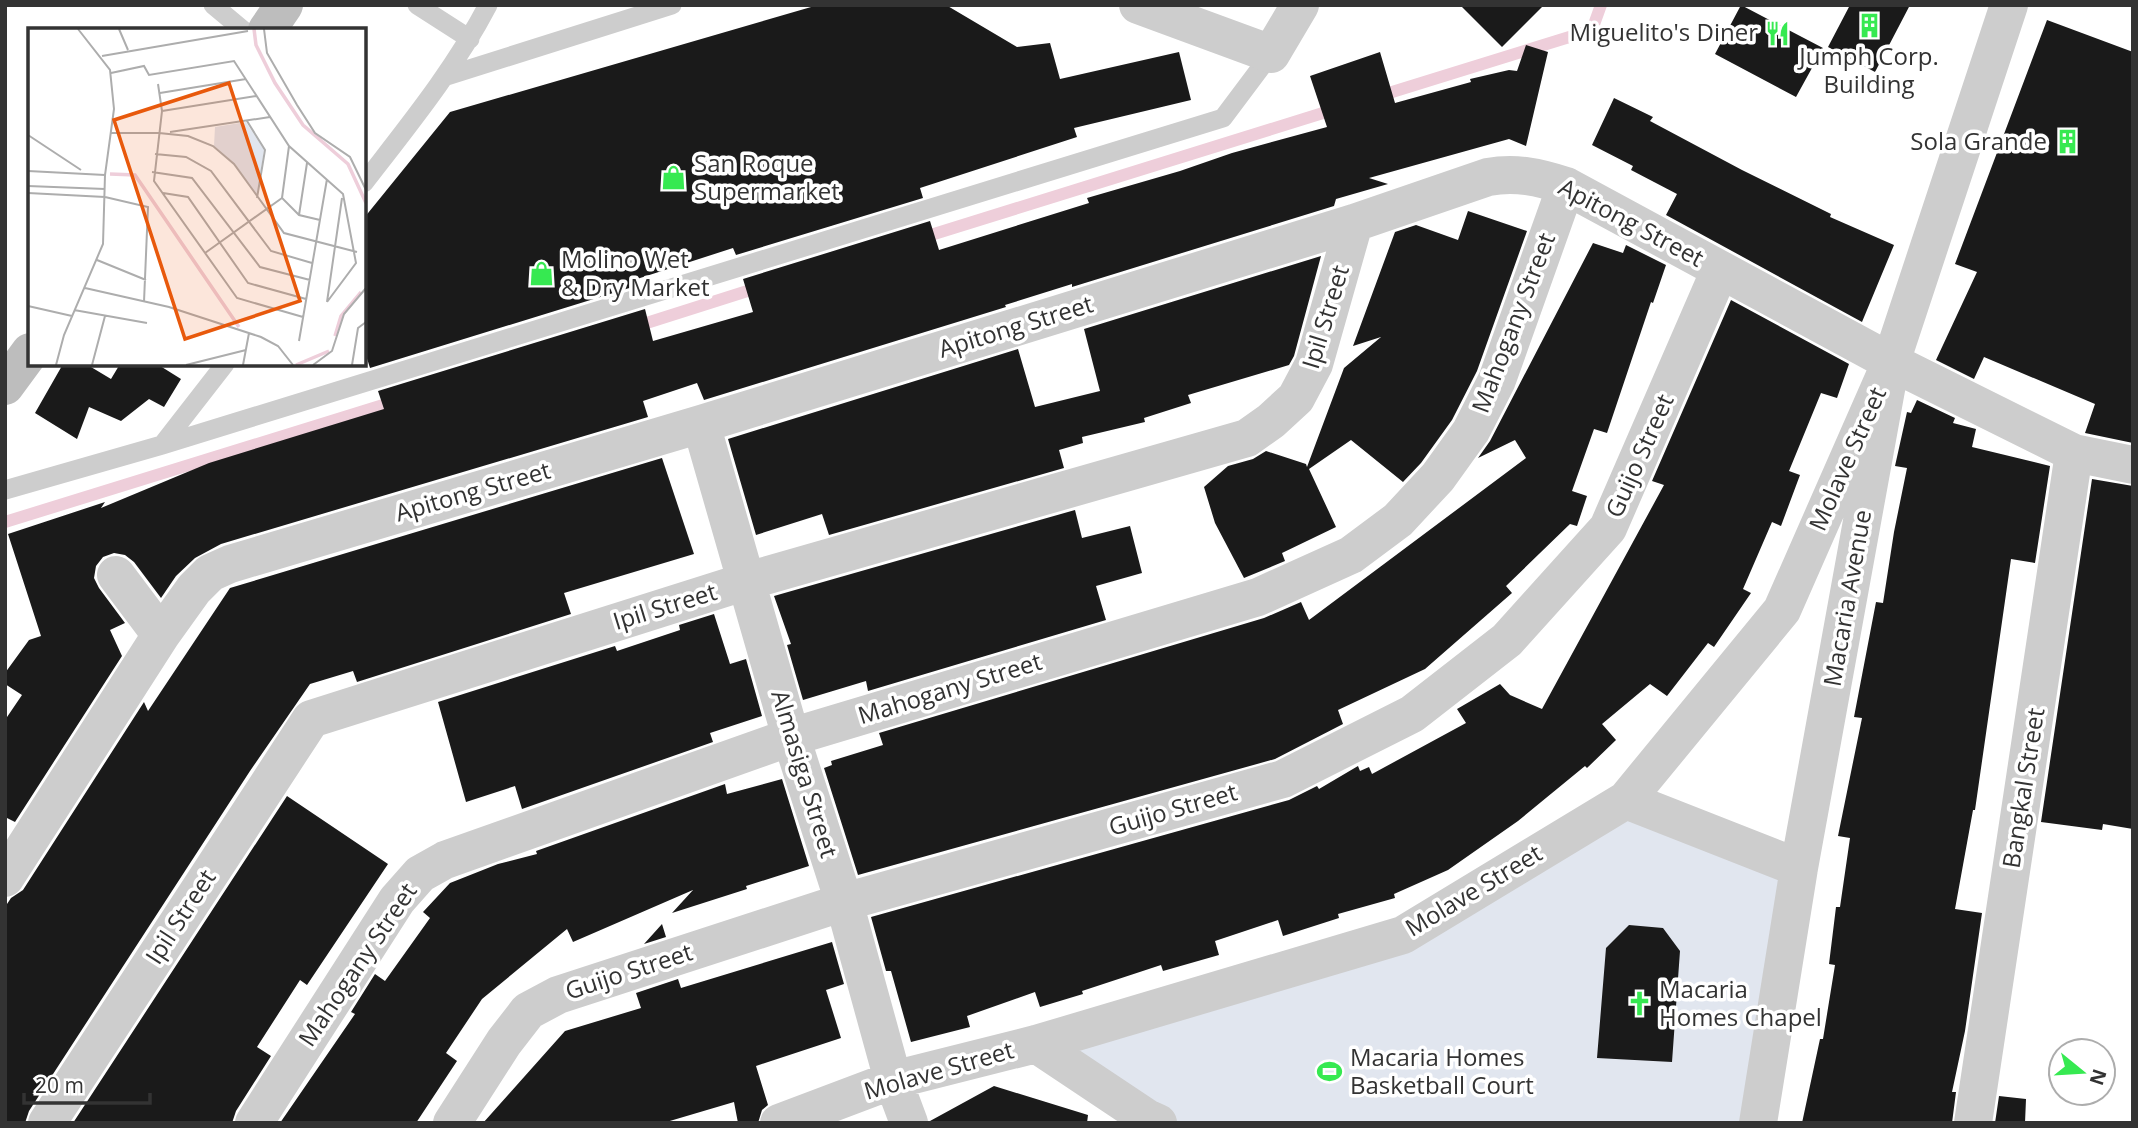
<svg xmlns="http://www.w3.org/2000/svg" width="2138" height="1128" viewBox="0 0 2138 1128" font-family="'Open Sans',sans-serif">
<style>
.green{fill:#e1e6ef}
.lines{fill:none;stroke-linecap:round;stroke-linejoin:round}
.stream{stroke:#eeceda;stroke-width:12}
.building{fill:#1a1a1a}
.service{stroke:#cdcdcd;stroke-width:19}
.minor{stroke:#cdcdcd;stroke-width:38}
.secondary{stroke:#bdbdbd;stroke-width:38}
.labels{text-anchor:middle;stroke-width:7;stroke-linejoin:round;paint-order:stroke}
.poi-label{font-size:24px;fill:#333;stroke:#fff;text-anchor:start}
.street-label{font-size:24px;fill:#333;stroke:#fff}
.inset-river{fill:none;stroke:#eeceda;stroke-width:3.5}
.inset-road{fill:none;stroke:#adadad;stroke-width:2}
.view{fill:#e8590c;fill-opacity:0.15;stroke:#e8590c;stroke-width:3.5}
.inset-edge{fill:none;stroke:#333;stroke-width:3.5}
</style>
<rect width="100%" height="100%" fill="#fff"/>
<path class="green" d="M1626,809l157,61 -34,253h-577l-114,-76 344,-98z"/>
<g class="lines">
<path class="stream" d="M1376,97l216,-67 9,-25
M918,239l421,-131
M634,327l126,-40
M5,522l391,-121"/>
</g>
<path class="building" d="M818,5h128l71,42 33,-4 10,36 119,-27 12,48 -117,28 3,9 -157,51 3,10 -187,57 -3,-7 -96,31 2,6 -269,83 -6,-19v-131l86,-106z
M1460,5h84l-42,42z
M1741,5l82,43 -27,49 -81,-43z
M1850,5h60l-35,67 -47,-25z
M2047,20l86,32v391l-48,-10 10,-29 -111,-47 -10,22 -38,-19 41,-88 -22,-8z
M1526,45l22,7 -22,94 -17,-7 -140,39 19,6 -52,15 -2,7 -262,81v-3l-67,21 1,2 -302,93 -7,-17 -54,18 5,16 -427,127 -26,14 -19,18 -15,22 -27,-36 -9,-7 -11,-2 -11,4 -7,9 -2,12 5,10 26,35 -15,7 12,26 -107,166 -10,-5v-97l17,-25 -17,-11v-11l24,-33 12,-4 -33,-102 97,-32 -4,6 108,-45 175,-54 -6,-18 267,-82 8,32 100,-29 -10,-33 187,-58 9,29 150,-47 -2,-5 93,-27 52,-18 95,-26 -17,-51 70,-24 15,51 76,-21 -1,-3 39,-9 8,1z
M1614,98l39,19 -3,4 92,49 89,44 -1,3 64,28 -32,77 -196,-107 11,-21 -46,-24 2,-4 -41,-21z
M1468,211l59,20 -50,140 -25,49 -31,43 -18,19 -52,-42 -42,29 27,58 -54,26 3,8 -41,17 -29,-55 -11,-36 24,-21 25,-7 13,-8 40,13 1,3 37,-99 37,-31 -28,9 42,-114 21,-7 42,15z
M1593,243l30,10 3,-8 40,20 -13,38 -2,-1 -44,131 -13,-4 -22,62 15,5 -10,30 -7,-2 -64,62 6,7 -87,76 -87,41 5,14 -68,35 -417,116 -34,-107 8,-3 -1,-4 52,-16 -4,-12 385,-115 37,-16 8,18 217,-162 -11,-18 -37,18 12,-17z
M1321,256l-27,100 -5,9 -101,30 3,8 -47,15 1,4 -63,15 1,6 -24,7 5,18 -235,67 -7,-21 -66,21 -28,-96 290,-90 17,58 65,-16 -16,-62z
M1731,300l118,64 -12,34 -16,-5 -32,78 11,4 -19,51 -9,-4 -29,67 8,4 -37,54 -6,-4 -41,53 -17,-12 -48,40 14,16 -29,28 -2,-2 -67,55 -70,49 -54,24 1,4 -57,16 1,4 -56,18 -5,-16 -63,21 4,14 -56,16 -2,-6 -79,26 1,3 -43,13 -5,-15 -68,24 3,11 -59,15 -20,-71h-5l-15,-54 418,-117 28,-14 2,3 39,-23 2,5 9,-4 3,7 94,-51 -9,-14 43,-25 10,11 32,14 122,-224 -12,-4z
M63,364h23l25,15 9,-15h37l24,15 -17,28 -15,-8 -28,22 -32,-14 -12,32 -42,-26z
M1917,400l38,18 -2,5 23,6 -4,18 78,19 -15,97 -24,-4 -36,251h-2l-18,99 27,4 -17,118 -13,61h4l-4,31h-150l18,-84h3l12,-74 -6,-1 7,-57h4l10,-69 -12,-2 24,-118 -8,-1 22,-115 7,1 11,-71 13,-64 -12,-2 12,-54 4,1z
M662,458l32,96 -130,39 7,21 -214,68 -4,-11 -43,13 -60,87 -221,340 -4,12h-20v-216l6,-9 12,-8 121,-188 4,9 82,-123z
M2092,479l41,7v343l-30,-5 -1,6 -61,-8z
M1075,510l7,28 48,-12 12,47 -46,13 10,34 -238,71 -2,-10 -63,19 -16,-55 4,-1 -17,-48z
M714,614l16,50 16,-5 16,57 -52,17 3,9 -191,67 -7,-23 -49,16 -28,-100 177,-56 2,5 63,-21 -1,-5z
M782,779l27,87 -63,20 1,3 -75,24 21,-23 -120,52 -6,-13 -85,70 -36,54 11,8 -41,62h-136l75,-109 -4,-2 24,-38 10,7 45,-63 -7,-6 27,-29 48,-19 39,-10 -1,-3 189,-67 2,10z
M287,796l101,68 -81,121 -7,-5 -43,67 14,9 -35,55 -4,12h-159z
M662,924l4,13 -22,7z
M1629,925l34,3 17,23 -8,111 -75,-4 9,-110z
M832,942l12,42 -18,6 15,48 -85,28 12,39 -6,5 -4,13h-20l-4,-21 -71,21h-180l82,-92 76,-23 -5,-15 42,-14 3,9z
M994,1086l94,29 -1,8h-157v-2z
M1999,1096l27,3 -1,24h-30z"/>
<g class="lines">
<path class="service" d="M213,5l30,25
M417,5l53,34
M447,76l225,-71
M364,183c44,-57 90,-113 124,-178
M162,445l63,-81
M5,490l157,-45 1061,-327 48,-64"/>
<path class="minor" d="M1138,5l133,49 29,-49
M701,424l90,313 53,165 49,178 16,43
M116,575l45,60
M1626,800l173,68
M5,878l156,-243 33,-46 16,-16 20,-9 471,-140 653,-201 134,-46c28,-5 51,0 78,9l325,176 183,91 59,12
M1036,1044l111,74 11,5
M47,1123l264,-404 436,-138 500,-143 24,-17 25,-23 18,-34 40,-141
M254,1123l143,-223 23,-26 25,-14 346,-123 467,-140 93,-42 47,-35 40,-43 33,-46 26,-51 69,-194
M452,1123l52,-81 24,-31 30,-16 286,-93 439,-123 129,-65 95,-74 101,-112 112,-258
M779,1123l114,-43 143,-36 367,-109 223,-135 156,-190 109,-248
M1758,1123l41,-255 92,-506 118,-357
M1973,1123l101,-670"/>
<path class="secondary" d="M267,30l17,-25
M5,386l25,-34"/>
</g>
<defs>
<symbol id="building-bare" viewBox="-9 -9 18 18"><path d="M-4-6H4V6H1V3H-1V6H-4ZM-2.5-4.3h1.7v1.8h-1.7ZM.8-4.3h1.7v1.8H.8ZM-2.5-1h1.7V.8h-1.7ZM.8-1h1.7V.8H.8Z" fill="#36e951" stroke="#fff" stroke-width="2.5" paint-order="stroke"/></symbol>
<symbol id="restaurant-bare" viewBox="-9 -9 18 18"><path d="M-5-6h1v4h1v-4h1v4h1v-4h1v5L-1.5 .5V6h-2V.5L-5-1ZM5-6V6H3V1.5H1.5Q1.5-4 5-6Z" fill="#36e951" stroke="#fff" stroke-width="2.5" paint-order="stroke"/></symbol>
<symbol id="shop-bare" viewBox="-9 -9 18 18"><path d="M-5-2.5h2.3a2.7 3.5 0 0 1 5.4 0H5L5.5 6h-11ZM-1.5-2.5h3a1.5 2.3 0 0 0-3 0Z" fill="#36e951" stroke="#fff" stroke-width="2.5" paint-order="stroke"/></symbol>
<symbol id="church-bare" viewBox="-9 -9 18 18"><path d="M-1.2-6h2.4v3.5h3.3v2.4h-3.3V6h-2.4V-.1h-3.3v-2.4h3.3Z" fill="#36e951" stroke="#fff" stroke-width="2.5" paint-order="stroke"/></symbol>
<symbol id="stadium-bare" viewBox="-9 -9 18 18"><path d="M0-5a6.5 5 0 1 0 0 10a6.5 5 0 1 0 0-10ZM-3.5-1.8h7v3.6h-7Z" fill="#36e951" stroke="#fff" stroke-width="2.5" paint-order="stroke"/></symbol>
</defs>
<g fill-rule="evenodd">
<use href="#building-bare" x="1852" y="8" width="35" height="35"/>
<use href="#restaurant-bare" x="1760" y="16" width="35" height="35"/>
<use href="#building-bare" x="2050" y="124" width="35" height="35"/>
<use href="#shop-bare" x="656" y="160" width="35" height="35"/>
<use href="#shop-bare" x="524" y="256" width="35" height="35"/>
<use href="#church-bare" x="1622" y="986" width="35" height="35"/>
<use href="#stadium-bare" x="1312" y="1054" width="35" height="35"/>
</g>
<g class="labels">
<g class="poi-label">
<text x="1758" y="41" text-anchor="end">Miguelito's Diner</text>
<text x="1869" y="65" text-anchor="middle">Jumph Corp.<tspan x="1869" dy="28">Building</tspan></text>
<text x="2047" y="150" text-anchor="end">Sola Grande</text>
<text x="694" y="172">San Roque<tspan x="694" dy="28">Supermarket</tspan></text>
<text x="561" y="268">Molino Wet<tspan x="561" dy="28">&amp; Dry Market</tspan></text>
<text x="1659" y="998">Macaria<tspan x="1659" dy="28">Homes Chapel</tspan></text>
<text x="1350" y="1066">Macaria Homes<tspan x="1350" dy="28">Basketball Court</tspan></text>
</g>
<g class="street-label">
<text transform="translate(1631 223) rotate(28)" y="8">Apitong Street</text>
<text transform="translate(1326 317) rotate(-73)" y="8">Ipil Street</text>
<text transform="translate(1514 323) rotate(-69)" y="8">Mahogany Street</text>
<text transform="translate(1016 327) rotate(-17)" y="8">Apitong Street</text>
<text transform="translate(1640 456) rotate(-66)" y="8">Guijo Street</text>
<text transform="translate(1848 459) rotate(-66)" y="8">Molave Street</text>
<text transform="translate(473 492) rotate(-16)" y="8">Apitong Street</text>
<text transform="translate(1848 598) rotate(-80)" y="8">Macaria Avenue</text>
<text transform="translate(665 607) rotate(-17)" y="8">Ipil Street</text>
<text transform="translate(950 689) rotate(-17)" y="8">Mahogany Street</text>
<text transform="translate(804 774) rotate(73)" y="8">Almasiga Street</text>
<text transform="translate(2024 788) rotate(-81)" y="8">Bangkal Street</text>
<text transform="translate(1173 810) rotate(-16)" y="8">Guijo Street</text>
<text transform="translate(1474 891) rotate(-31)" y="8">Molave Street</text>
<text transform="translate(181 917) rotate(-57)" y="8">Ipil Street</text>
<text transform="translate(358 965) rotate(-56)" y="8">Mahogany Street</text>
<text transform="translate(629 972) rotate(-18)" y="8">Guijo Street</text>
<text transform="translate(939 1071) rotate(-16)" y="8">Molave Street</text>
</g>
</g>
<g transform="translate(28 28)">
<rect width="338" height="338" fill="#fff"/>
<path d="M218,94l18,28 -7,46 -22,-32 -21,-18 1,-19z" fill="#e1e6ef"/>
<path class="inset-river" d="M226,1l2,16 19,38 28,42 45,39 18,39M82,146l25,1 104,152M307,308l6,-20 20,-24M268,337l33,-14"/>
<path class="inset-road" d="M91,1l9,21M236,1l3,24 30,52 18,28 35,24 16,33M74,28l146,-25M83,45l33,-7 5,9 85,-14 55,85 54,48 13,69 -29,39M130,56l4,27 -8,70 83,117 66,19M132,65l86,-14M134,83l94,-15M219,93l18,29 -8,48M142,104l100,-15M83,105h49M131,105l29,3 25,10 21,18 50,69 73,19M0,107l53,35M261,118l-7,52 17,17 21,5M127,126l31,3 25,14 60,80 41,12M0,143l77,4M124,144l40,6 68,89 50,13M0,158l77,3M0,165l77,4M135,165l25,4 60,86 58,16M77,169l43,10 -4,95M271,187l8,-52M177,225l77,-55M69,232l49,20M57,260l84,19 92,30 17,9 15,19M299,274l15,-104M0,278l44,10M46,282l73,13M271,313l28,-162M28,337l8,-30 39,-91 2,-69 9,-66 -4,-39 -32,-41M64,337l13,-49M158,337l60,-15M215,337l6,-32M285,337l19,-14 12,-37 22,-26M324,337l6,-37 8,-6"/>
<path class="view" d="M201,55l71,218 -115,38 -71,-219z"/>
<rect width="338" height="338" class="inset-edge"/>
</g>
<rect width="2138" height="1128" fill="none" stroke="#333333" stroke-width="14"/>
<g transform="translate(2082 1072) rotate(108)"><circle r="33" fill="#ffffff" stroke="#adadad" stroke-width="2"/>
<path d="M0-5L12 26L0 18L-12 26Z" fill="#36e951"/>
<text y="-10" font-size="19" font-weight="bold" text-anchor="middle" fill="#333333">N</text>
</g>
<path d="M24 1093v10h126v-10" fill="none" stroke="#333333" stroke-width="3.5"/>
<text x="35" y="1093" font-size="21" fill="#333333" stroke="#ffffff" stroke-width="5" paint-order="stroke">20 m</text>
</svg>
